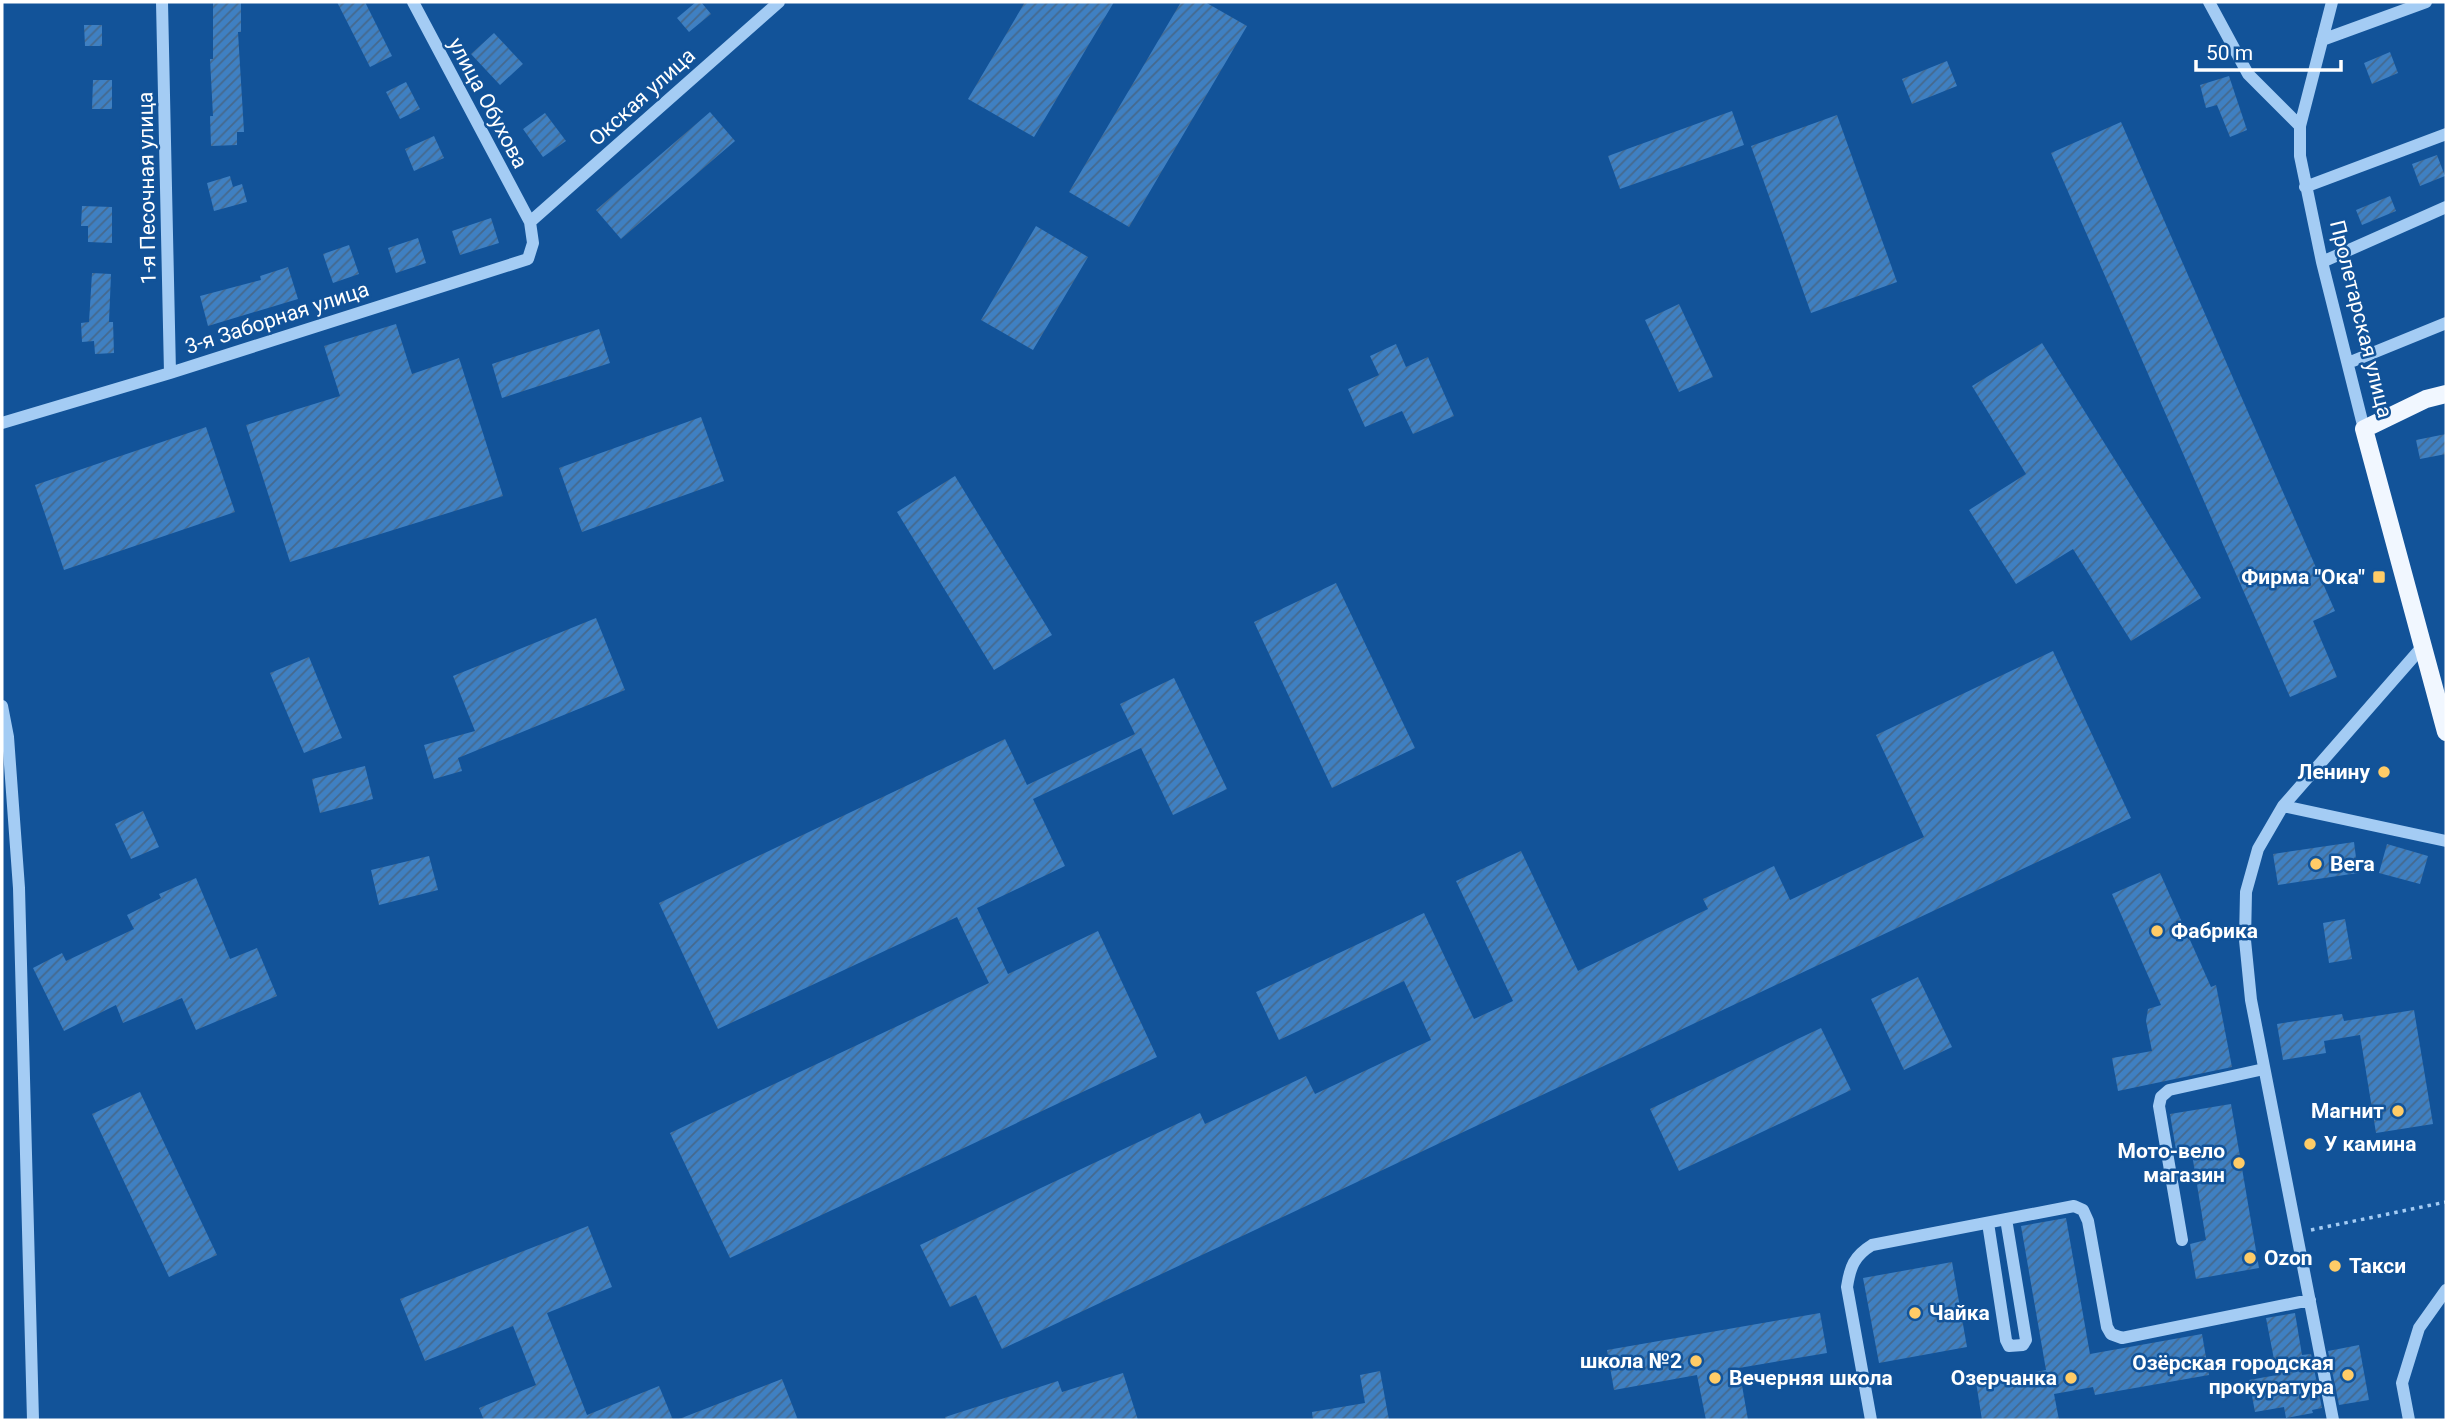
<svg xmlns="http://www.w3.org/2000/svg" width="2448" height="1422" viewBox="0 0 2448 1422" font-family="Roboto,sans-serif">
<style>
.building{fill:url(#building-hatch)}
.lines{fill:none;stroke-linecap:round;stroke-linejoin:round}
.path{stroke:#a4ccf4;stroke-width:3.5;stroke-dasharray:3.5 5;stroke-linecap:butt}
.minor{stroke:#a4ccf4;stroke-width:12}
.major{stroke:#f1f7ff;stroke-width:18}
.poi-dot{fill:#ffcc67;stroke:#125399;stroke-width:2.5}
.labels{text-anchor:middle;stroke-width:5;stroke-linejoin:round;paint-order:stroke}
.street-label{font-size:21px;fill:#fff;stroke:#125399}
.poi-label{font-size:21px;font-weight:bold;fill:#fff;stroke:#125399;text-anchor:end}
</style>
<defs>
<pattern id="building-hatch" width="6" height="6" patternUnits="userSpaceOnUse" patternTransform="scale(1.75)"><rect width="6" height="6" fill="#3f80c2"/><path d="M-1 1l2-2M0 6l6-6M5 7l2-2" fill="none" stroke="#45698d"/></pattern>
</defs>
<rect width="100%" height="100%" fill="#125399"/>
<path class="building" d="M213,2h28v30h-3l6,100h-7v13l-26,1 -1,-30h3l-3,-57h3z
M337,2h28l27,54 -22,11z
M696,2h5l10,12 -22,18 -12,-14z
M1025,2h89l-80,135 -66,-38z
M1181,2h24l42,24 -118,201 -60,-35z
M84,25h18v21h-17z
M494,33l29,31 -23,21 -29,-31z
M2390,52l8,21 -26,11 -8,-21z
M1947,61l10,25 -45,18 -10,-25z
M2229,76l18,54 -17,7 -13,-32 -11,3 -6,-23z
M93,80h19v29h-20z
M406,82l14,27 -20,10 -14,-27z
M1732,111l12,34 -124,44 -12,-33z
M710,112l25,29 -114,98 -25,-29z
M545,113l21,28 -23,16 -20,-28z
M1837,115l60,167 -86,31 -60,-167z
M2121,122l214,489 -22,10 24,56 -47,20 -239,-544z
M434,136l10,22 -30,13 -9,-22z
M2437,155l8,21 -25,10 -8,-22z
M230,176l3,11 9,-3 5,18 -33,9 -7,-28z
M2390,196l6,15 -34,14 -6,-15z
M82,206l30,1v36l-24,-1v-16h-7z
M491,218l8,25 -39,12 -8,-24z
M1036,226l52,31 -55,93 -52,-30z
M418,238l8,25 -30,10 -8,-25z
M349,245l10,29 -26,9 -10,-29z
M288,267l10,32 -90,27 -8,-30 61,-16 -1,-4z
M92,273l19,1 -2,48h4l1,31 -19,1 -1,-13 -12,1 -1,-19 8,-1z
M1679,304l34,73 -34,15 -34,-72z
M396,324l16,50 47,-16 44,138 -213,66 -44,-137 94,-29 -16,-50z
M599,329l11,34 -108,35 -10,-34z
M2042,343l159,255 -70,43 -58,-92 -57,35 -47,-74 57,-36 -54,-88z
M1396,344l10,23 22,-10 26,59 -41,18 -11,-23 -37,16 -17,-38 31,-14 -9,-19z
M701,417l23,64 -142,51 -23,-64z
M206,427l29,85 -171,58 -29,-85z
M2446,434v20l-26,5 -4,-19z
M955,476l97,159 -58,35 -97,-158z
M1336,583l79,165 -83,40 -78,-166z
M596,618l29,72 -167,68 4,13 -28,8 -10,-34 51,-14 -22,-55z
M2053,651l78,167 -1129,531 -26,-54 -26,12 -30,-62 280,-132 5,11 101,-48 9,18 116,-54 -27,-59 -125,59 -23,-48 168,-79 50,106 39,-18 -57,-120 65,-30 57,120 130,-62 -5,-10 71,-33 16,34 134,-63 -48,-102z
M309,657l33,81 -38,15 -34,-80z
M1174,678l53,111 -54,26 -32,-67 -108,51 32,67 -88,42 31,66 90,-43 59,126 -427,201 -60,-125 319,-150 -32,-66 -239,112 -59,-126 346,-164 22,46 108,-51 -15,-30z
M365,766l8,33 -53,14 -8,-34z
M143,811l16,36 -28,12 -16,-35z
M2354,842l4,31 -80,12 -5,-31z
M2387,844l41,12 -8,28 -41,-11z
M429,856l9,34 -59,15 -8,-35z
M2160,873l51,114 5,-2 16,82 -114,24 -6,-33 40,-7 -6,-30 2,-12 13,-4 -49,-111z
M196,878l34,81 27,-11 20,48 -81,34 -14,-32 -59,25 -7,-18 -52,26 -31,-63 29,-15 4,8 68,-32 -7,-14 34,-17 -2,-4z
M2345,919l7,40 -23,4 -6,-40z
M1918,977l34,70 -48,23 -33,-71z
M2414,1010l19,114 -57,9 -16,-98 -36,6 2,12 -43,7 -6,-36 65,-10 2,7z
M1821,1028l30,62 -172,81 -29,-62z
M140,1092l77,163 -48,22 -77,-163z
M2231,1104l28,164 -63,11 -6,-35 16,-4 -14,-86 -15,2 -7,-42z
M2066,1218l24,136 112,-20 7,41 -114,20 -2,-8 -39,7 5,26h-77l-6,-38 70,-12 -25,-144z
M588,1226l24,61 -65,26 40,102 72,-29 14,34h-189l-5,-12 57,-23 -23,-59 -88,35 -25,-62z
M1952,1262l15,85 -88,16 -16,-85z
M1820,1313l7,40 -88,15 9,52h-42l-9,-45 -83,15 -7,-40z
M2295,1313l7,42 9,-1 11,54 -10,2 1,3 -27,5 -2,-11 -29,5 -6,-32 28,-5 -11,-57z
M2359,1345l10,55 -30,5 -11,-54z
M1380,1371l9,49h-76l-1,-8 53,-9 -5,-28z
M1123,1373l15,47h-192l-1,-3 113,-36 4,11z
M782,1379l16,41h-118l-1,-1z"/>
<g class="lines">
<path class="path" d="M2311,1230l135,-28"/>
<path class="minor" d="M162,2l8,371
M2209,2l39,72 52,52
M2332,2l-32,124v30l22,106 42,167
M2322,40l104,-38
M2305,187l141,-53
M530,222l249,-220
M2322,262l124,-55
M2348,363l98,-40
M2,423l168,-50 358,-114 5,-16 -3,-21 -117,-220
M2,706l6,31 11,151 14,532
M2283,806l163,35
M1988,1223l18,117 3,6 14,-1 3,-5 -20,-121
M2182,1240l-23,-134 2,-9 8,-7 95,-21
M1871,1420l-24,-133c3,-20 7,-31 25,-42l202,-39 9,4 5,11 19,106 4,7 11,4 188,-38
M2333,1420l-82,-420 -6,-60 1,-48 12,-43 25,-43 140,-160
M2409,1420l-7,-37 17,-55 27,-38"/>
<path class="major" d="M2446,394l-20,5 -62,30 82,303"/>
</g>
<g class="poi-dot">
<rect x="2372" y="570" width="14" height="14" rx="3.5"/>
<circle cx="2384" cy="772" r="7"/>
<circle cx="2316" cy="864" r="7"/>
<circle cx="2157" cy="931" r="7"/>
<circle cx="2398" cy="1111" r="7"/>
<circle cx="2310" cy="1144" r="7"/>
<circle cx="2239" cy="1163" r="7"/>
<circle cx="2250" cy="1258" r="7"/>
<circle cx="2335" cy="1266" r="7"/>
<circle cx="1915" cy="1313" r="7"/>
<circle cx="1696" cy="1361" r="7"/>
<circle cx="2348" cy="1375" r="7"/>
<circle cx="1715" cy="1378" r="7"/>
<circle cx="2071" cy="1378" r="7"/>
</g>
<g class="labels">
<g class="street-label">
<text transform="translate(642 97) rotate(-42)" y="7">Окская улица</text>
<text transform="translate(488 103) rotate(62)" y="7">улица Обухова</text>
<text transform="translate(147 188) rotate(-91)" y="7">1-я Песочная улица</text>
<text transform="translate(277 318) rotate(-18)" y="7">3-я Заборная улица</text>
<text transform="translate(2361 319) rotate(76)" y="7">Пролетарская улица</text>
</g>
<g class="poi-label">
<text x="2365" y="584">Фирма "Ока"</text>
<text x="2370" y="779">Ленину</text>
<text x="2330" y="871" text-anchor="start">Вега</text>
<text x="2171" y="938" text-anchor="start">Фабрика</text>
<text x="2384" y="1118">Магнит</text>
<text x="2324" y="1151" text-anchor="start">У камина</text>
<text x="2225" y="1158">Мото-вело<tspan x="2225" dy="24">магазин</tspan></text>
<text x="2264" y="1265" text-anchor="start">Ozon</text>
<text x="2349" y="1273" text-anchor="start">Такси</text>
<text x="1929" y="1320" text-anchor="start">Чайка</text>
<text x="1682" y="1368">школа №2</text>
<text x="2334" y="1370">Озёрская городская<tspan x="2334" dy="24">прокуратура</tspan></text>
<text x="1729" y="1385" text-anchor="start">Вечерняя школа</text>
<text x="2057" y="1385">Озерчанка</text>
</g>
</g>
<rect width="2448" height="1422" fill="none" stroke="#ffffff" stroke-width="7"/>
<path d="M2196 60v10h145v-10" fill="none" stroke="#ffffff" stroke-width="3.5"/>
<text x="2206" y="60" font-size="21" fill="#ffffff" stroke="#125399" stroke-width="5" paint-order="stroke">50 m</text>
</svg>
